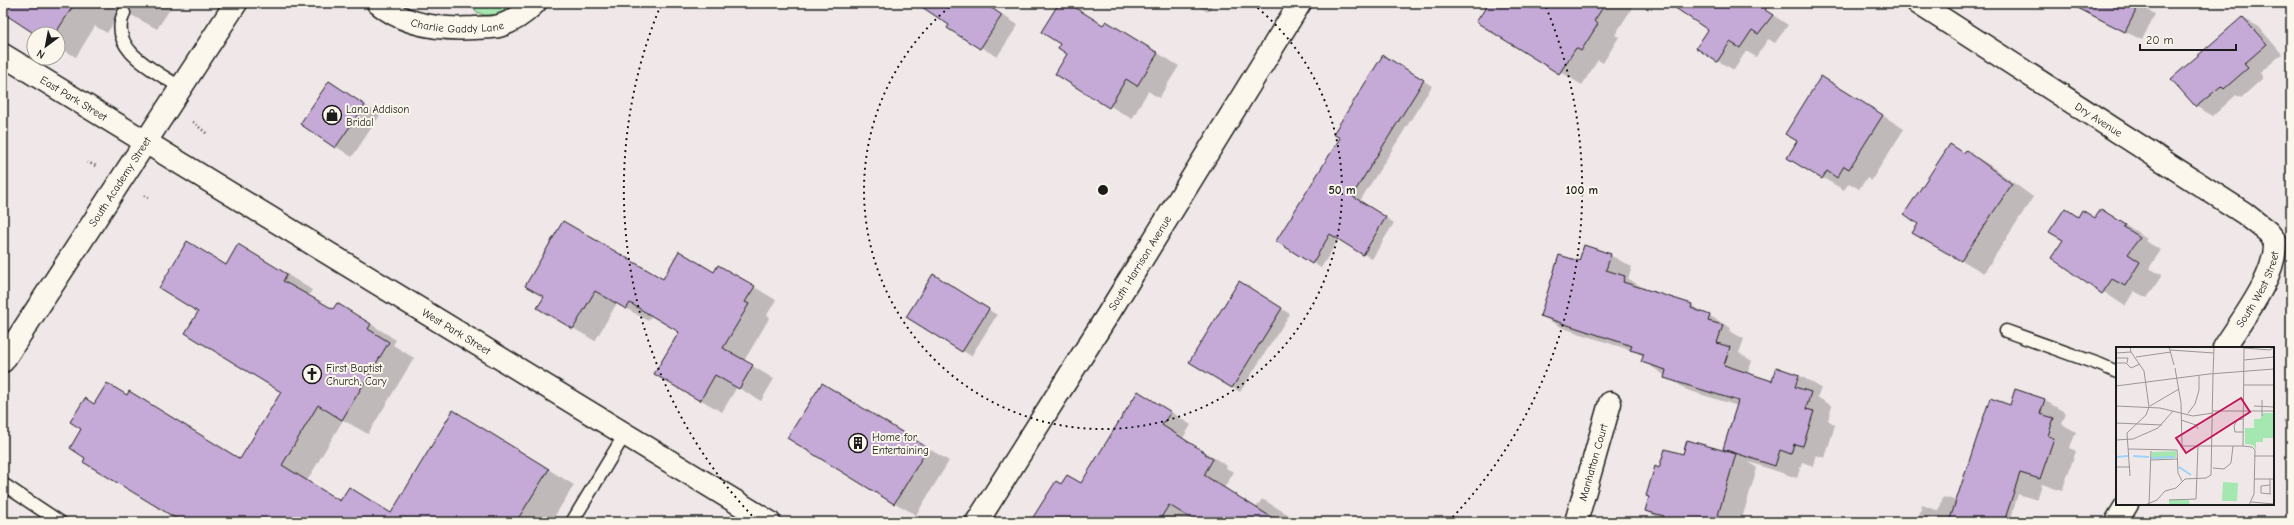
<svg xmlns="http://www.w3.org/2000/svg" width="2294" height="525" viewBox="0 0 2294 525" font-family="'Comic Neue',sans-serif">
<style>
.green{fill:#a5e7b0;stroke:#608266}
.shadow{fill:#0003}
.building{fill:#c5aad8;stroke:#1c1c1c}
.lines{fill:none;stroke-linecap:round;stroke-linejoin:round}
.service-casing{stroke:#1c1c1c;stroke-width:15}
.minor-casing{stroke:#1c1c1c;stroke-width:25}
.tertiary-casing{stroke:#1c1c1c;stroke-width:25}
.secondary-casing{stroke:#1c1c1c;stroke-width:25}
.path{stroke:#1c1c1c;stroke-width:2.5;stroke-dasharray:1 3;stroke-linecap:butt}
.service{stroke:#fbf7ec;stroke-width:12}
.minor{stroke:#fbf7ec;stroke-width:22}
.tertiary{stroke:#fbf7ec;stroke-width:22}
.secondary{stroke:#fbf7ec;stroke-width:22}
.ring{fill:none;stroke:#1c1c1c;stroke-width:2;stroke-dasharray:2 4}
.labels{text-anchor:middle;stroke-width:4;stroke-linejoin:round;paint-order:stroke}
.street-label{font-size:11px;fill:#1c1c1c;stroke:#fbf7ec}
.poi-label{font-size:11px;fill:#1c1c1c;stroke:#fbf7ec;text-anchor:start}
.inset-river{fill:none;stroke:#9dd2fb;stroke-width:2}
.inset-road{fill:none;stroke:#9b9696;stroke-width:1}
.view{fill:#c2185b;fill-opacity:0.15;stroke:#c2185b;stroke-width:2}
.inset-edge{fill:none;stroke:#1c1c1c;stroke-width:2}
.centre{fill:#1c1c1c;stroke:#fbf7ec;stroke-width:2}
.ring-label{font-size:12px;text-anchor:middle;font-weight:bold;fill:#1c1c1c;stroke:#fbf7ec;stroke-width:4;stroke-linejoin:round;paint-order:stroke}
</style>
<rect width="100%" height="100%" fill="#f0e8e8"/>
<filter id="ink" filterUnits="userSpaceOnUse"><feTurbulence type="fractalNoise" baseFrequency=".025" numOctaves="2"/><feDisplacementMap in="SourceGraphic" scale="8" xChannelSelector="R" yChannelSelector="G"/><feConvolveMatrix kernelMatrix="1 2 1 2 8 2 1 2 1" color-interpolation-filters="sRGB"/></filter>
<g filter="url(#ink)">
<path class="green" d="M470,3h44c-12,13 -34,20 -44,0z"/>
<path class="shadow" d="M3,3h115l13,9v-3l-11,-6h54l-17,26 -35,-19 -15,23 -12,-7 -19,31 -18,-10v-13h-21l-34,-22z
M964,3h19l35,22 -21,32 -48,-30z
M1060,3h6l38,23 24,9 51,31 -20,32 -11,-7 -16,28 -76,-45 13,-20 -7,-11z
M1192,3h22l-6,9z
M1490,3h145l-20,32 4,2 -16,26 -5,-3 -16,25 -104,-64z
M1690,3h65l33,22 -13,18 -7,-4 -12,18 -10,-6 -12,19 -16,-9 -9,-32z
M2103,3h49l-4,7 7,4 -13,26 -30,-15z
M2243,18l16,9 23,27 -22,19 3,5 -22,20 -5,-3 -23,21 -16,-9 -24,-28z
M1391,61l41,25 -72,115 34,22 -22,36 -33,-20 -18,29 -8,-5 28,-125z
M330,82l50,33 -28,42 -51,-33z
M1843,90l61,39 -33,52 -4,-3 -8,11 -10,-6 -5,7 -56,-32z
M1966,151l22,13 45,33 -49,76 -71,-41z
M2065,209l14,8 44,6 24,15 -2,3 16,9 -12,18 13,7 -15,23 -13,-7 -9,15 -73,-48 12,-18z
M1610,255l22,12 -4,12 18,10 45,16 40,23 -1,3 14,8 -5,14 13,8 -5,13 25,8 5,-14 22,7 22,13 -4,9 15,9 -4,14 7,5 -10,33 -9,-3 -3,11 -11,-4 -5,16 -48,-16 8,6 -16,54h-77l-18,-12 13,-41 24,-13 51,-2 -10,-6 14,-42 -51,-16 -44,-29 1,-4 -8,-5 -73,-24 -22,-12 38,-54z
M264,260l48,30 -4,6 25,15 30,8 33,21 -3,5 21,13 -46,76 -25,-14 -36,61 34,20 51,13 87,-87 95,58 -23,37h-367l-89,-117 146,55 42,-69 -57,-126z
M719,266l57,34 -9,15 3,2 -26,44 30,18 -13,22 -24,-14 -15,25 -66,-38 24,-42 -28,-17 -4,6 -31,-18 -22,38 -22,-13 -28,-32 170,-23z
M942,280l55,35 -26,41 -63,-40z
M1248,288l42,26 -50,78 -8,-5z
M844,397l105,64 -33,54 -21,-12z
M2044,400l22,13 -4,11 14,8 -6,16 6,3 -14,40 -20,-7 -5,16 -19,-6 -8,28h-97l1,-2 4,1 4,-16 17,6 4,-14 14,4 53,-95z
M1160,405l31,20 -8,13 44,28 -1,2 8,4 -10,16 32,20 6,-9 39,23h-269l30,-37 19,-1z
M2291,417v21l-8,-18z"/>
<path class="building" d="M3,3h72l-20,31h-20l-32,-21z
M916,3h68l18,12 -22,34 -33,-21 2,-3z
M1059,3h9l35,22 3,-4 52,32 -21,33 -11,-7 -17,29 -54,-34 12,-20 -9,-6 2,-4 -19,-12z
M1489,3h117l-12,18 4,3 -17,27 -5,-3 -17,26 -83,-52z
M1668,3h101l-4,7 8,5 -15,19 -6,-4 -12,18 -10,-6 -13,20 -21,-14 12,-18z
M2068,3h72l-15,29z
M2242,17l25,27 -23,20 4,4 -24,21 -3,-3 -25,21 -25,-28z
M1383,55l41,25 -72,116 34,21 -23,38 -33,-21 -18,30 -36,-23 64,-103 -7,-4z
M1821,76l62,39 -34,54 -5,-3 -7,12 -10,-7 -5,8 -35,-21 10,-17 -12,-7z
M329,81l36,24 -30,43 -35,-24z
M1950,144l14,9 2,-3 46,34 -51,77 -49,-28 6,-9 -14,-10z
M2065,208l13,9 4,-7 13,8 6,-9 25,16 -2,2 16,10 -12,17 12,8 -15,24 -13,-7 -10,15 -51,-36 12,-18 -14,-8z
M563,221l100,58 16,-28 35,21 4,-7 37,21 -10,16 4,2 -26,44 30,17 -14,24 -24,-14 -15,26 -46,-27 25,-42 -49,-29 -4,6 -31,-18 -22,38 -36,-21 7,-11 -19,-11z
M187,241l39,24 12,-21 49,30 -4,7 50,28 4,-6 34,21 -3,5 21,13 -47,78 -24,-15 -36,60 58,36 9,-14 42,26 62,-103 96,59 -33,53h-334l-99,-60 2,-4 -15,-10 11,-19 -11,-7 15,-24 9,6 13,-21 20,12 2,-4 111,68 41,-67 -96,-59 13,-21 -39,-24z
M1584,245l27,9 -5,16 19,6 -2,6 69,22 -1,4 19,7 -2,6 15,4 -6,18 13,4 -6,18 48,16 4,-14 23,8 -4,12 16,5 -5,17 8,2 -11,35 -9,-2 -3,10 -11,-4 -5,16 -52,-17 15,-48 -74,-23 2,-8 -25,-8 3,-8 -14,-4 2,-4 -92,-30 19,-61 20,6z
M933,274l56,35 -27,43 -56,-35z
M1239,281l43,27 -50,80 -43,-26z
M822,383l106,65 -34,56 -107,-66z
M2015,389l30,10 -5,15 14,4 -6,18 6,2 -14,41 -20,-6 -16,49h-55l41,-124 20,7z
M1138,391l33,21 -9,13 44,28 -1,1 8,5 -9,16 75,47h-82l-28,-17 -11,17h-128l26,-41 5,3 6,-9 14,8z
M1687,440l49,14 -20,68h-54l2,-6 -19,-5 4,-14 -3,-1 9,-30 4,2 6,-19 18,5z"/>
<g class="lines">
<defs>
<path id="service" d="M124,13c-17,37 32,58 56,74
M2006,331l95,34 16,7
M3,484l57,38
M572,522l53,-88"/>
<g id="minor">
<path id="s1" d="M378,3c27,23 62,27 96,25 8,-1 18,0 25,-2 14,-4 26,-13 36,-23"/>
<path id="s2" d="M1918,3l326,210 24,19 7,9"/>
<path id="s3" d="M3,55l766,467"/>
<path id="s4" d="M2224,348c18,-29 53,-72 51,-107"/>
<path id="s5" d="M1576,522l34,-119"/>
<path d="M2116,522l11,-18"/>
</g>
<g id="tertiary">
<path id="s6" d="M977,522l130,-206 193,-313"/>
</g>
<g id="secondary">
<path id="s7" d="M3,361l233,-358"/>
</g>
</defs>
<use href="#service" class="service-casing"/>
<use href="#minor" class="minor-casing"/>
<use href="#tertiary" class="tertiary-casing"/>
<use href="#secondary" class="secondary-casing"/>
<path class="path" d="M193,122l13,11
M87,162l9,4
M144,195l6,4"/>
<use href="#service" class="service"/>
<use href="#minor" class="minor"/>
<use href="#tertiary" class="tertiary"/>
<use href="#secondary" class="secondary"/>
</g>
</g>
<g class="ring">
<path d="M1253 4A239 239 0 1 1 953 4"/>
<path d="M756 520A479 479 0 0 1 660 7M1546 7A479 479 0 0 1 1450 520"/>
</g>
<defs>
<symbol id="shop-ring" viewBox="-11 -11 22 22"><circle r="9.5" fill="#fbf7ec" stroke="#1c1c1c" stroke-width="1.5"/><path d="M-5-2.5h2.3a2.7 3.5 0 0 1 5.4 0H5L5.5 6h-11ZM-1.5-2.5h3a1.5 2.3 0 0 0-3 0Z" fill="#1c1c1c"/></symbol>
<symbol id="church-ring" viewBox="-11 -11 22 22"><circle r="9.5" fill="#fbf7ec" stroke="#1c1c1c" stroke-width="1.5"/><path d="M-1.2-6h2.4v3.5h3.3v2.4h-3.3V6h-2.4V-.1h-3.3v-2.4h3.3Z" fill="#1c1c1c"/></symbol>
<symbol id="building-ring" viewBox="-11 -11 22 22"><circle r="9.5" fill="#fbf7ec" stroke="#1c1c1c" stroke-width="1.5"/><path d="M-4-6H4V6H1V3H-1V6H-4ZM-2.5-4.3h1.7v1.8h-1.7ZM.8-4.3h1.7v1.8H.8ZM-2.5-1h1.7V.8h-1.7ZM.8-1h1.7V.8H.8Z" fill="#1c1c1c"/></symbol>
</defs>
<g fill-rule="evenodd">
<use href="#shop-ring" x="321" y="104" width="22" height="22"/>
<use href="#church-ring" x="301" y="363" width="22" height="22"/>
<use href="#building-ring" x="847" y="432" width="22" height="22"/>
</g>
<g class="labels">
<g class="street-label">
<text dy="4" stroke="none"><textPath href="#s1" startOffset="85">Charlie Gaddy Lane</textPath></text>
<text dy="4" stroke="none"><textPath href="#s3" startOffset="83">East Park Street</textPath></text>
<text dy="4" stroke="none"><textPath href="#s2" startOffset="215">Dry Avenue</textPath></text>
<text dy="4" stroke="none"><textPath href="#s7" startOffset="214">South Academy Street</textPath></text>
<text dy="4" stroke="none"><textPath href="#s6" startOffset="306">South Harrison Avenue</textPath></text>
<text dy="4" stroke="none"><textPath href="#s4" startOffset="68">South West Street</textPath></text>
<text dy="4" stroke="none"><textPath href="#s3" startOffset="531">West Park Street</textPath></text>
<text dy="4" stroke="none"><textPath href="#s5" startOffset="62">Manhattan Court</textPath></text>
</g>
<g class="poi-label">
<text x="346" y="113">Lana Addison<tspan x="346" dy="13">Bridal</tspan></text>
<text x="326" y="372">First Baptist<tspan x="326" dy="13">Church, Cary</tspan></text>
<text x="872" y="441">Home for<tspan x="872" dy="13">Entertaining</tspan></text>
</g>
</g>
<g transform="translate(2116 347)">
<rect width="158" height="158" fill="#f0e8e8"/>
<path d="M147,66h11v25h-11v4h-7v8l-3,-5 -8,-1v-16h9v-9h6zM60,104v7l-25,1 1,-7zM107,135l15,1 -1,18h-15zM53,153h20l1,5h-21z" fill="#a5e7b0"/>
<path class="inset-river" d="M17,109l16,1M0,110l12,-1M36,111l22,-1M63,120l12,8"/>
<path class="inset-road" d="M53,0l5,18M128,0l-1,99 9,1 3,3 -1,44 -5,11M128,1l26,2 4,-3M54,3l44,3M0,6l15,-1M20,10l35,-5M0,11h12l-1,5M128,13l30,-3M0,16h10l5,5 9,-4M59,21l6,35 1,43M97,27l1,-27M128,38h30M0,39l93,-12 65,-5M0,59l44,2 33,8 20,-3M34,59l29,-17M138,59l20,1M97,64h61M72,66l7,-9 4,-14v-14M146,69v-16M127,72l-6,1 -3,6 1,6h8M65,73l15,5 2,4M0,76l46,2M0,93l17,-1 25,-11 15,-17M66,99h61M12,102l49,1M61,103l1,23 4,8M138,109h20M35,113l26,-1M0,120h14M97,121l11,1 7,-6 2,-17M14,129l-3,-43 19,-18 3,-8 -5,-36 -13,-19 -1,-5M138,132h20M154,132v15M154,138l-9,1v7l10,1M53,153l27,-1 2,-53M135,155l23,2M29,158l12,-5 8,-9 11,-3 9,-9 21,-1 5,-3 2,-101M33,158l2,-54"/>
<path class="view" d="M125,51l9,14 -64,41 -10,-15z"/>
<rect width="158" height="158" class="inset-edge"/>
</g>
<circle cx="1103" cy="190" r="6" class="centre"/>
<g class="ring-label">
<text x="1342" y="194">50 m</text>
<text x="1582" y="194">100 m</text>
</g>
<rect width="2294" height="525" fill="none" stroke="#fbf7ec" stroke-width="16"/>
<rect x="8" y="8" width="2278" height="509" fill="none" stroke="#1c1c1c" stroke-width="1.5" filter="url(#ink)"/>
<g transform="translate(46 46) rotate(212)"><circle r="19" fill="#fbf7ec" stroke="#a29f99"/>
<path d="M0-3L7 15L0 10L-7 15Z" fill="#1c1c1c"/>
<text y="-6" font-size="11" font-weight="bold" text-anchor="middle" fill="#1c1c1c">N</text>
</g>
<path d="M2140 44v6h96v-6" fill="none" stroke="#1c1c1c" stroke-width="2"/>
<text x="2146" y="44" font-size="12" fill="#1c1c1c" stroke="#fbf7ec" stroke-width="3" paint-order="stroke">20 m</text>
</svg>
